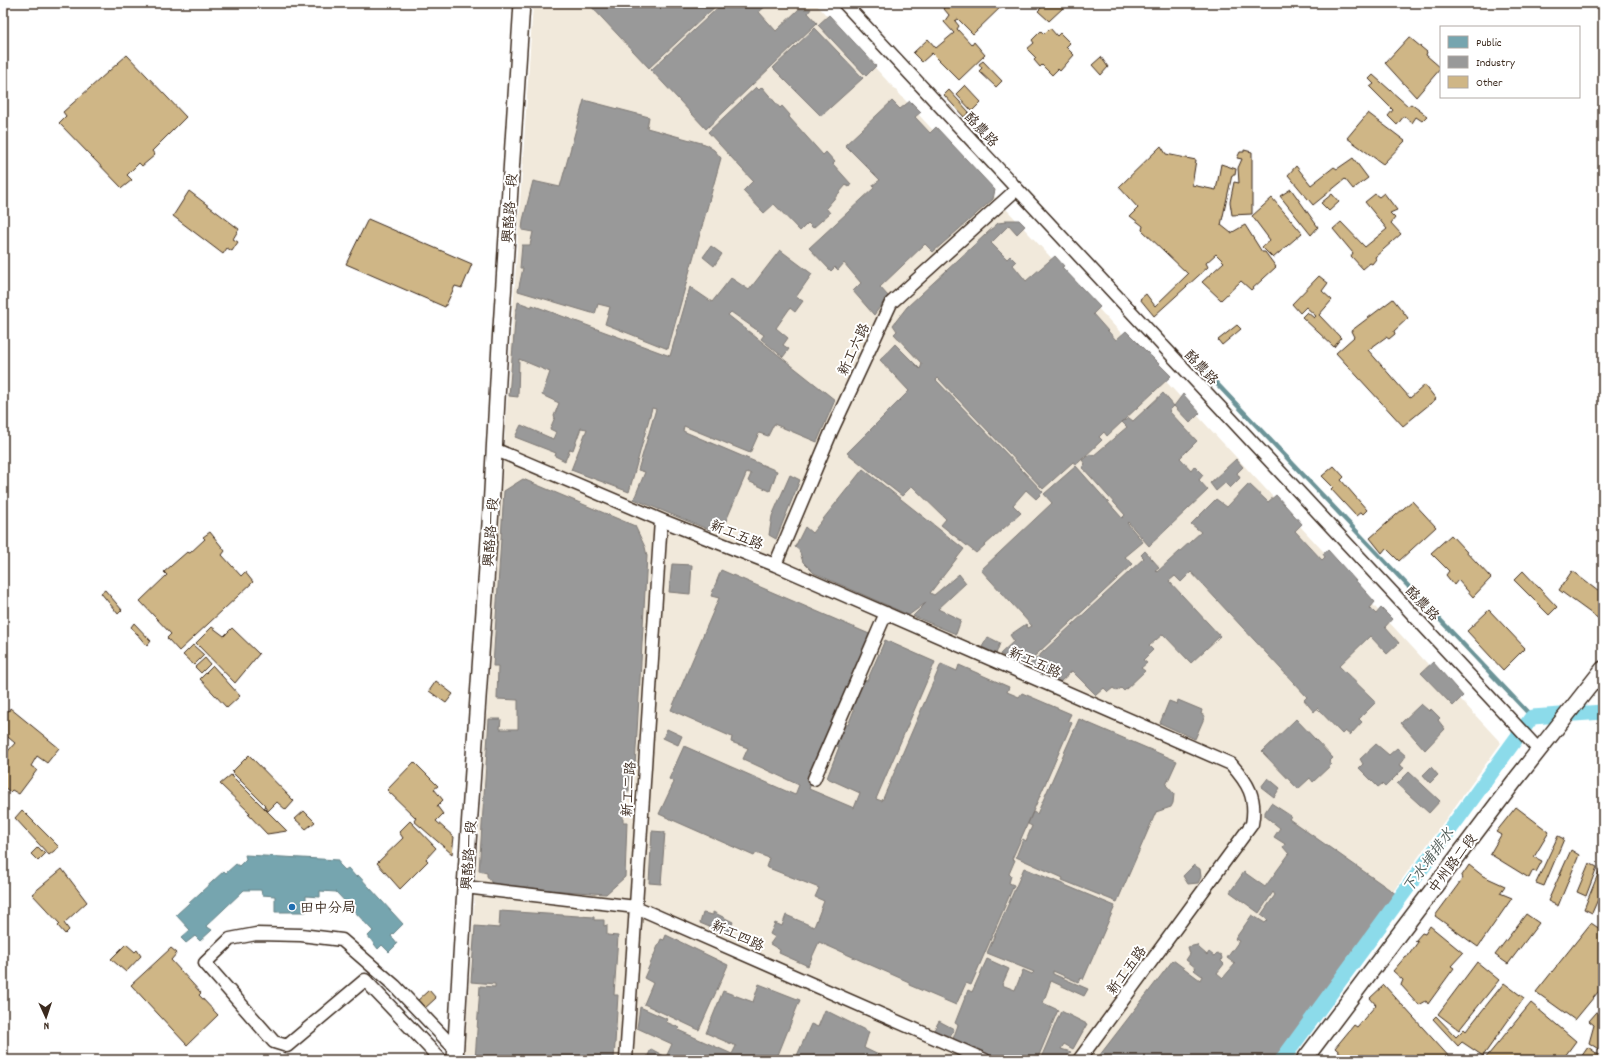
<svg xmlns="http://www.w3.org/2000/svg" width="1606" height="1063" viewBox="0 0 1606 1063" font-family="Dekko,'LXGW WenKai TC',sans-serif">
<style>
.built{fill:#f1e9db}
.public{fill:#76a5af;stroke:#648084}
.industry{fill:#999;stroke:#7d7874}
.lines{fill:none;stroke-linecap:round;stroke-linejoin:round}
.stream{stroke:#6c9498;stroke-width:4.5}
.canal{stroke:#8cdbea;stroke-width:15}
.building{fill:#cfb686;stroke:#3b2a1e}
.minor-casing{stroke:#3b2a1e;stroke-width:15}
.tertiary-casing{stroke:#3b2a1e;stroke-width:18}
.minor{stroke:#fff;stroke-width:12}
.tertiary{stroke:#fff;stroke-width:15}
.poi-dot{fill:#1f6fb2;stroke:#fff;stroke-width:1.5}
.labels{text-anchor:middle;stroke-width:4;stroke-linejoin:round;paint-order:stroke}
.street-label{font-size:14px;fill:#3b2a1e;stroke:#fff}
.poi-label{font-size:14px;fill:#3b2a1e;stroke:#fff;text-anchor:start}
.water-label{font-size:15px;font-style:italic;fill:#535f5b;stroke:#fff}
</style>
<rect width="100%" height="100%" fill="#fff"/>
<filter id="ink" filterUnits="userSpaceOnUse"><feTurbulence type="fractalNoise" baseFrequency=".025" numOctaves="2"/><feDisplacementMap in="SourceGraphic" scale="8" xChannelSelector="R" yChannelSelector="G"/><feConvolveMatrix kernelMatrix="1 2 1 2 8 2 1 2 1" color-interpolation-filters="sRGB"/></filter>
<g filter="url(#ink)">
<path class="built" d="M533,3h282l686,740 -230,317h-807z"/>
<path class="public" d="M245,855l94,5v4l6,6 3,-2 8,9 2,-2 45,49 -12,12 6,8 -8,8 -7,-7 -4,4 -10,-13 5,-5 -37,-39 -16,-1v6l-14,-1v16h-31v-16l-13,-1 -1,-5h-17l-38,36 6,4 -12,11 -5,-5 -9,7 -5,-5 9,-8 -14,-15 48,-44 2,2 10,-9 3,2 7,-7z"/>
<path class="industry" d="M588,3h131l-70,65z
M723,3h46l-10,9 17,19 23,-22h12l-3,4 9,10 -111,106 -55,-59z
M829,15l47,51 -10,10 -48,-51z
M815,28l48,50 -42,38 -48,-48z
M756,87l3,3 3,-3 18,21 2,-2 8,9 -1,2 34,38 3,-3 9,10 -2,2 18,20 -2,3 -3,-2 -20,23 4,5 -17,15 -5,-5 -8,8 -26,-27 -10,9 -21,-22 10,-10 -45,-49z
M584,100l65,17 -2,11 58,16 9,6 7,8 -53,191 -63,-25 5,-17 -12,-3 -3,10 -77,-23 5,-23h-3l2,-23h8l3,-13 -11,-2 1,-10 10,-39 27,6z
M892,101l8,8 10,-8 11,11 -6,5 15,16 6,-6 59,63 -2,9 -60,53 -8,-8 -45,43 8,9 -14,19 -21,-24 8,-8 -17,-20 -6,7 -3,-3 -4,4 -22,-23 65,-60 -1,-3 7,-5 -35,-35z
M1006,220h13l6,6 -8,8 -8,-9 -18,18 16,16 3,-3 6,6 -3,3 13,16 29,-25 9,10 -2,1 38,40 -7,7 23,26 10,-9 45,45 -64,60 -3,-4 -5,5 3,3 -25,24 -4,-2 -30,27 -105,-111 -2,2 107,112 -7,7 -10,-9 -13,15 8,8 -45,40 -35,-28 5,-6 -34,-33 -10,10 -55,-43 62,-62 -29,-31 15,-16 25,25 2,-5 -28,-30 3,-3 -4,-6 14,-18 91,-84 8,-1z
M711,246l11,8 -8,12 -11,-9z
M780,250l32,24 -16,23 7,4 -8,11 -5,-4 -14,20 12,10 -5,7 6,4 -6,8 -22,-18 3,-4 -33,-23 -3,3 107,85 -18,42 -43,-18 -6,12 -9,-3 -9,20 -66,-27 -1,5 94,40 -7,20 -22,-10 3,-7 -4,-2 -25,58 -9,-4 -1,5 -78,-32 11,-27 -7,-2 18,-61 -4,-1 -23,84 -58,-22 16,-41 -6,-1 -8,22 -3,-1 -5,12 -10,-5 1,-3 -41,-16 6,-12 32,14 3,-7 -6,-3 5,-12 -1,-1 5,-13 -17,-8 8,-23 -31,-13 -1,38 -9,-1 7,-87h1l1,-7 14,5v-2l138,51 20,-69 22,15 19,-24 18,12z
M1163,393l11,13 -5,5 28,30 -17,17 11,12 3,-4 9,9 -4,5 9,10 -59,56 -21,-24 -1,1 16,19 -18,15 8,7 -109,102 -24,-12 14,-13 -4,-6 16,-11 2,4 4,-2 -51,-56 71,-67 -8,-9 32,-28 46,52 3,-3 -43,-48 3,-3 -3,-4 8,-6 3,2 34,-29 -5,-5 7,-4 4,3z
M1183,394l17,19 -10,10 -16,-17z
M1236,459l7,8 -6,6 3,5 -10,10 -5,-5 -9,8 -6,-8z
M863,469l101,80 -34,44 4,2 25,-21 7,9 -28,26 23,11 -5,14 -43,-18 14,-14 -18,13 -95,-42 -11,-11 -4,-12 -4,-3 10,-20 7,6z
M790,475l10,5 -24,59 -7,-4 3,-19z
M523,479l112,47 10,21 2,9 -12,211 -6,1v24l-6,-1v31h4l-2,55 -19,17 -112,-8 -7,-10v-3l-8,-2 10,-152h12l-1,10h18v-29l-21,-1 1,-33h-5l11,-175z
M1249,484l19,18 8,-7 26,29 -7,7 27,29 3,-3 -2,-3 5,-4 47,52 -5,6 6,6 5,-6 11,11 -7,8 14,16 -12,11 -17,-18 -31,30 37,36 -17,17 3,3 -12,13 -5,-4 -3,3 -25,-26 -3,4 -10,-12 3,-3 -116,-125 -10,10 -6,-6 -6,5 51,55 -29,27 -28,-29 -14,12 4,4 -10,10 4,3 -6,5 4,3 -21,20 -3,-3 -4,3 -4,-3 -5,4 -4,-4 -8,7 -24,-24 -12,11 -31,-17 115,-107 -3,-3 4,-4 14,16 -4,3 2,2 44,-40 -10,-8 25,-25 11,8z
M672,564l20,1 -2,29 -21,-2z
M721,570l153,66 -57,130 -8,23 45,19 6,-15 -33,-15 12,-31 -5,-2 9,-22 5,2 6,-15 -5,-3 12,-28 6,2 18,-41 50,22 -59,137 6,2 59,-137 16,7 2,-6 50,22 -2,5 12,5 3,-4 49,21 -3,6 4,3 -60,136 3,1 -6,14 2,2 -2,7 5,2 -43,100 -5,-2 -10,22 -47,-20v-3l-90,-40 -11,24 -29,-13 1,-3 -10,-6 5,-7 -5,-3 5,-11 7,3 4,-11 28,12 10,-26 -9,-4 4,-9 -53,-21 3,-9 -13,-5 -2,3 -95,-42 15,-32 -5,-3 15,-33 111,49 4,-10 -56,-26 5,-11 -17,-6 1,-5 -61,-27 48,-112 -8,-2z
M988,637l12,6 -4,11 -14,-7z
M1433,662l30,34 -10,10 -32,-33z
M1178,700l24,10 -1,4 4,2 -10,23 -35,-16 9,-22 8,3z
M1421,704l8,7 2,-2 9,9 -2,2 7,9 -20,21 -24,-27z
M1079,719l98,42 -11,24 8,9 -1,9 -2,4 -15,5 -39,90 -55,-22 1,-2 -47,-21 7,-18 3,2 6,-15 -4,-2 5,-12 4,2z
M1296,719l37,39 -4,4 2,3 -18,17 -3,-4 -12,11 -36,-37z
M667,729l15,7 -4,9 -15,-7z
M1376,744l13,11 8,-7 9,8 -7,9 5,3 -19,19 -3,-3 -4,3 -19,-19 4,-4 -3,-5z
M1431,767l7,8 -8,8 -7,-8z
M1409,772l31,29 -11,12 -32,-29z
M1268,778l12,10 -6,9 -13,-10z
M1271,803l20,13 -2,3 107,75 -120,166h-180l77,-100 27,20 2,-4 -8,-6 2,-2 -10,-8 4,-6 -2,-7 9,-2 2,3 8,7 2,-3 5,4 3,-3 4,2 1,3 -1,3 3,3 -7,9 6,5 12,-14 -8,-6 12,-17 -4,-2 17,-24 13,8 3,-3 -7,-5 14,-20 -2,-3 -14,21 -29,-21 14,-20 21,15 24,-33 -6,-7 2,-3 -11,-7 6,-9 -15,-12v-4z
M652,831l13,1 -4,52 -12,-1z
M1194,865l6,4 1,8 -3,6 -10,1 -5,-8z
M1024,868l91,38 -32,74 -2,-2 -3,4 -25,-11v3l35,15 -4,7 -33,-15 -8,22 15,7 -21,50h-40l-44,-21 5,-14 -3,-2 13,-33 4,2 15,-33 22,10 -7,16 13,5 8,-20 9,4 2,-2 -47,-19z
M500,911l94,6v3h10v6l3,-1v10l11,1 -4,59h4l-4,65h-139l5,-74 15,1v-3l-24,-2 4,-56 24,2z
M713,912l20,10 -5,13 -28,-12 3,-10 10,2z
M666,935l62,30 -29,65 -55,-26 9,-21 -9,-5 17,-39 3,1z
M759,984l41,16 -22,55 4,1 -2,4h-134l5,-11 15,8 6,-13 -35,-16 3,-21 27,12 -1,3 14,6 -2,2 54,24 4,-8 -30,-13 17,-42 30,11z
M825,1010l44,22 -5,16 25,12h-94l16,-36 7,3z
M1061,1011l26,13 -14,25 -9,-5 -3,5 10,3 -7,8h-24z
M939,1021l15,8 -5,9 -15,-8z"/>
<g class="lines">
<path class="stream" d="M1203,369l329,348"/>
<path class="canal" d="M1282,1060l250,-343 71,-5"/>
</g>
<path class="building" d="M939,3h66l-32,31 -15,-15 -3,2 4,5 -2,3 15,16 2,-3 11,13 -26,25 -27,-27 -10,9 -9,-9 15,-14 8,9 18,-15 -10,-11 5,-7z
M1046,3h14l4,4 -15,14 -11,-10z
M1050,28l7,8 3,-3 10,10 -4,4 8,8 -14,16 -2,-2 -6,6 -10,-10 -2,2 -6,-7 2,-2 -9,-9 7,-6 -2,-3 9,-9 3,3z
M1409,37l18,15 -1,3 15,13 -25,29 -31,-34z
M127,55l59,62 -34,34 3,4 -13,11 -3,-3 -12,12 5,5 -10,8 -63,-65 7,-7 -3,-4z
M1101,57l7,10 -7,8 -9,-10z
M983,61l19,20 -6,6 -17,-16 3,-3 -3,-4z
M1373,75l35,31 3,-2 16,12 -5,5 -6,-4 -4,6 -8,-7 -7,9 -9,-9 5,-6 -23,-23 4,-3 -5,-5z
M965,85l16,17 -9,9 -16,-17z
M949,90l20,22 -5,5 -20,-22z
M1368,113l37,28 -22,23 -36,-26z
M1161,146l5,8 30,6 -4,25 24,5 5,-26 15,5 -1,6h-3l-11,50 10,8 14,-8 17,27h3l11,15 -25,23 -10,-9 -20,19 -19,-18 22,-20 -8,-8 -10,9 2,4 -54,49 -14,-17 6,-5 9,12 33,-32 -46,-44 1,-4 -13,-10 8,-8 -19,-21z
M1244,150l8,2v62l-20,1 -2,-13 4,-20 5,1 -1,-15 4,-9 -5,-1 3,-6h4z
M1353,158l15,20 -15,11 -8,-10 -32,26 -25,-30 8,-9 15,19 23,-18 3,2z
M1291,189l27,38 -7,8 -31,-39z
M189,191l50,38 -6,10 5,3 -6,9 -5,-3 -4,6 -50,-38z
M1384,193l13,17 -7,3 5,5 -4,5 10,11 -26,23 1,2 -4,5 -2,-1 -7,6 -12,-13 2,-3 -20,-24 8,-7 24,25 22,-18 -22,-27 10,-8 4,3z
M1332,194l7,8 -10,9 -8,-8z
M1272,198l30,35 -29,25 -11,-11 8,-7 -18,-24z
M368,219l104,45 -10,24 -7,-2 -10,21 -99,-43z
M1319,276l9,7 -6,8 10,9 -13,15 22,23 -7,9 -32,-30 5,-5 7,6 2,-2 -10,-9 -6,6 -8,-9z
M1393,299l15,19 -14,13 1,3 -6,5 -3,-2 -18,13 42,48 15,-13 11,14 -33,27 -67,-73 18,-16 -3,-6z
M1237,325l4,4 -19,16 -4,-5z
M1334,466l10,11 -3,3 26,30 -4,4 -2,-2 -5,4 -25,-27 2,-2 -11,-11z
M1412,501l24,26 -37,34 -13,-13 -4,5 -12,-15z
M210,532l15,19 -3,4 19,21 4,-4 8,10 -74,69 -12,-13 4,-4 -31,-33 27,-26 -3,-3 23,-20 3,1 15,-14 -2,-2z
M1451,535l40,43 -18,19 -15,-17 -4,5 -8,-10 3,-4 -18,-18z
M1523,571l34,36 -8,8 -35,-35z
M1572,571l31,24v27l-44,-32z
M105,590l17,20 -4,4 -17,-21z
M1489,610l36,38 -22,22 -36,-39z
M134,623l17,18 -4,5 -16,-19z
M212,627l12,9 8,-8 27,26 -24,29 -39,-40z
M193,645l11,10 -10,10 -11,-10z
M205,658l5,6 -9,9 -6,-6z
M213,666l27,30 -13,12 -27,-29z
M436,681l17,13 -7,9 -17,-12z
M10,708l49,40 -12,15 -10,-7 -6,10 6,4 -18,24 -7,-4 -2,2 -7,-6v-29l12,-14 -12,-10v-20l2,-3 4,1z
M249,755l45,46 -8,9 -9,-8 -9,9 -4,-5 1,-1 -33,-33z
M414,762l24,24 -4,3 9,11 -6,6 6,8 -7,7 18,16 -2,17 -38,-33 2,-3 -29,-28z
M231,775l56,56 -20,3 -19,-20 2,-1 -30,-29z
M1516,807l33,25 -15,25 8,4 -6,11 -3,-2 -4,8 -39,-24 11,-19 -5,-3z
M22,810l37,37 -10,8 -34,-37z
M304,811l11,11 -9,7 -11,-10z
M410,821l26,27 -10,11 2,2 -28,28 -23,-26 26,-25 -4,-6z
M1558,836l6,3 -20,47 -8,-3z
M38,847l7,7 -7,7 -7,-7z
M1571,850l8,5 -21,51 -10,-5z
M1589,863l8,4 -11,29 -9,-4z
M1602,864l1,1v23l-11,25 -8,-4z
M1469,865l14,11 22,10 -5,7 12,5 -34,49 -43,-31 28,-38 -2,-1z
M62,869l25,33 -23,21 5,7 -4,4 -7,-8 2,-2 -28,-30z
M1526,914l13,9 -31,41 -13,-9z
M1591,923l12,8v55l-28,34 -39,-28z
M1430,926l33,27 -12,13 3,2 -26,36 -2,-3 -7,4 -18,-20 2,-5 -10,-9 13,-15h2l10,-14 -3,-1 7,-8 3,1z
M126,944l9,8 2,-2 4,6 -15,16 -15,-13z
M171,948l6,5 -6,7 30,33 -2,2 19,20 -31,30 -56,-60z
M1477,962l22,18 -40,50 -21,-16z
M1504,983l20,15 -41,58 -21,-14 -4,4 -25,-27 3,-3 20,21 8,-8 2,2z
M1384,985l68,75h-104l-13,-12 19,-23 3,2 19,-22 -6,-7z
M429,990l7,8 -13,12 -7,-8z
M1531,1003l45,38 -14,19h-78z
M1603,1005v47l-14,-9 5,-18 -5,-4z
M1588,1047l15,11v2h-24z"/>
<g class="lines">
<defs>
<path id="minor" d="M844,3l694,746
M494,449l167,71 114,45 456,199c17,19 26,33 21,60l-173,236
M775,565l57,-135 59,-127 126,-114
M814,779l72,-166
M465,887l171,20 349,153
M441,1060l-76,-80 -78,66 -13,-4 -69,-79 25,-24 26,-5 45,1 41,5 53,46 61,64
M626,1060l35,-540"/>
<path id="tertiary" d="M455,1060l10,-173 26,-378 9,-165 22,-341
M1304,1060l209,-277 90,-114"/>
</defs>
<use href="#minor" class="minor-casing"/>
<use href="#tertiary" class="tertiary-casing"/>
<use href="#minor" class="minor"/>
<use href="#tertiary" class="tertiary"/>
</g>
</g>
<circle class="poi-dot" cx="292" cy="907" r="4"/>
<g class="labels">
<g class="street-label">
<text transform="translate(982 129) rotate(47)" y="5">酪農路</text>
<text transform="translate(509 208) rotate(-86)" y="5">興酪路一段</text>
<text transform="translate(853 349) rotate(-65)" y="5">新工六路</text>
<text transform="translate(1202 367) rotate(47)" y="5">酪農路</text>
<text transform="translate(490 532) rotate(-86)" y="5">興酪路一段</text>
<text transform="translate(737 534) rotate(22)" y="5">新工五路</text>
<text transform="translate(1423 603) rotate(47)" y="5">酪農路</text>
<text transform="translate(1035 662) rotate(24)" y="5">新工五路</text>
<text transform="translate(628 789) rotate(-86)" y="5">新工二路</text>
<text transform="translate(468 855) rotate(-86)" y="5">興酪路一段</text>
<text transform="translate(1452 863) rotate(-53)" y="5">中州路二段</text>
<text transform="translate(738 935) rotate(24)" y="5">新工四路</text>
<text transform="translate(1126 970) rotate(-54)" y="5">新工五路</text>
</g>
<g class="poi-label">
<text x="300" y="912">田中分局</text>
</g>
<g class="water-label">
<text transform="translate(1428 860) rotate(-54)" y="5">下水埔排水</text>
</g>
</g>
<rect width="1606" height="1063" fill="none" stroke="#fff" stroke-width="16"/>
<rect x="8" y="8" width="1590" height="1047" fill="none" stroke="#3b2a1e" stroke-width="1.5" filter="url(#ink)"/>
<rect x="1440" y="26" width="140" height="72" fill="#ffffff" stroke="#b1aaa5"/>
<rect x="1448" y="36" width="20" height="12" fill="#76a5af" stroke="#b1aaa5"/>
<text x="1476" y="46" font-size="12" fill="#3b2a1e">Public</text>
<rect x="1448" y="56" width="20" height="12" fill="#999999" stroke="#b1aaa5"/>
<text x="1476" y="66" font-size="12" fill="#3b2a1e">Industry</text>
<rect x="1448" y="76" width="20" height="12" fill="#cfb686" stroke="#b1aaa5"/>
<text x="1476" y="86" font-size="12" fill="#3b2a1e">Other</text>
<g transform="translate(46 1017) rotate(177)" stroke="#ffffff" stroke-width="3" paint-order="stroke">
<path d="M0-3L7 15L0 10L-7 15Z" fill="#3b2a1e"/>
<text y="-6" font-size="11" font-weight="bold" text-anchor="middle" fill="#3b2a1e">N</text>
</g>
</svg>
